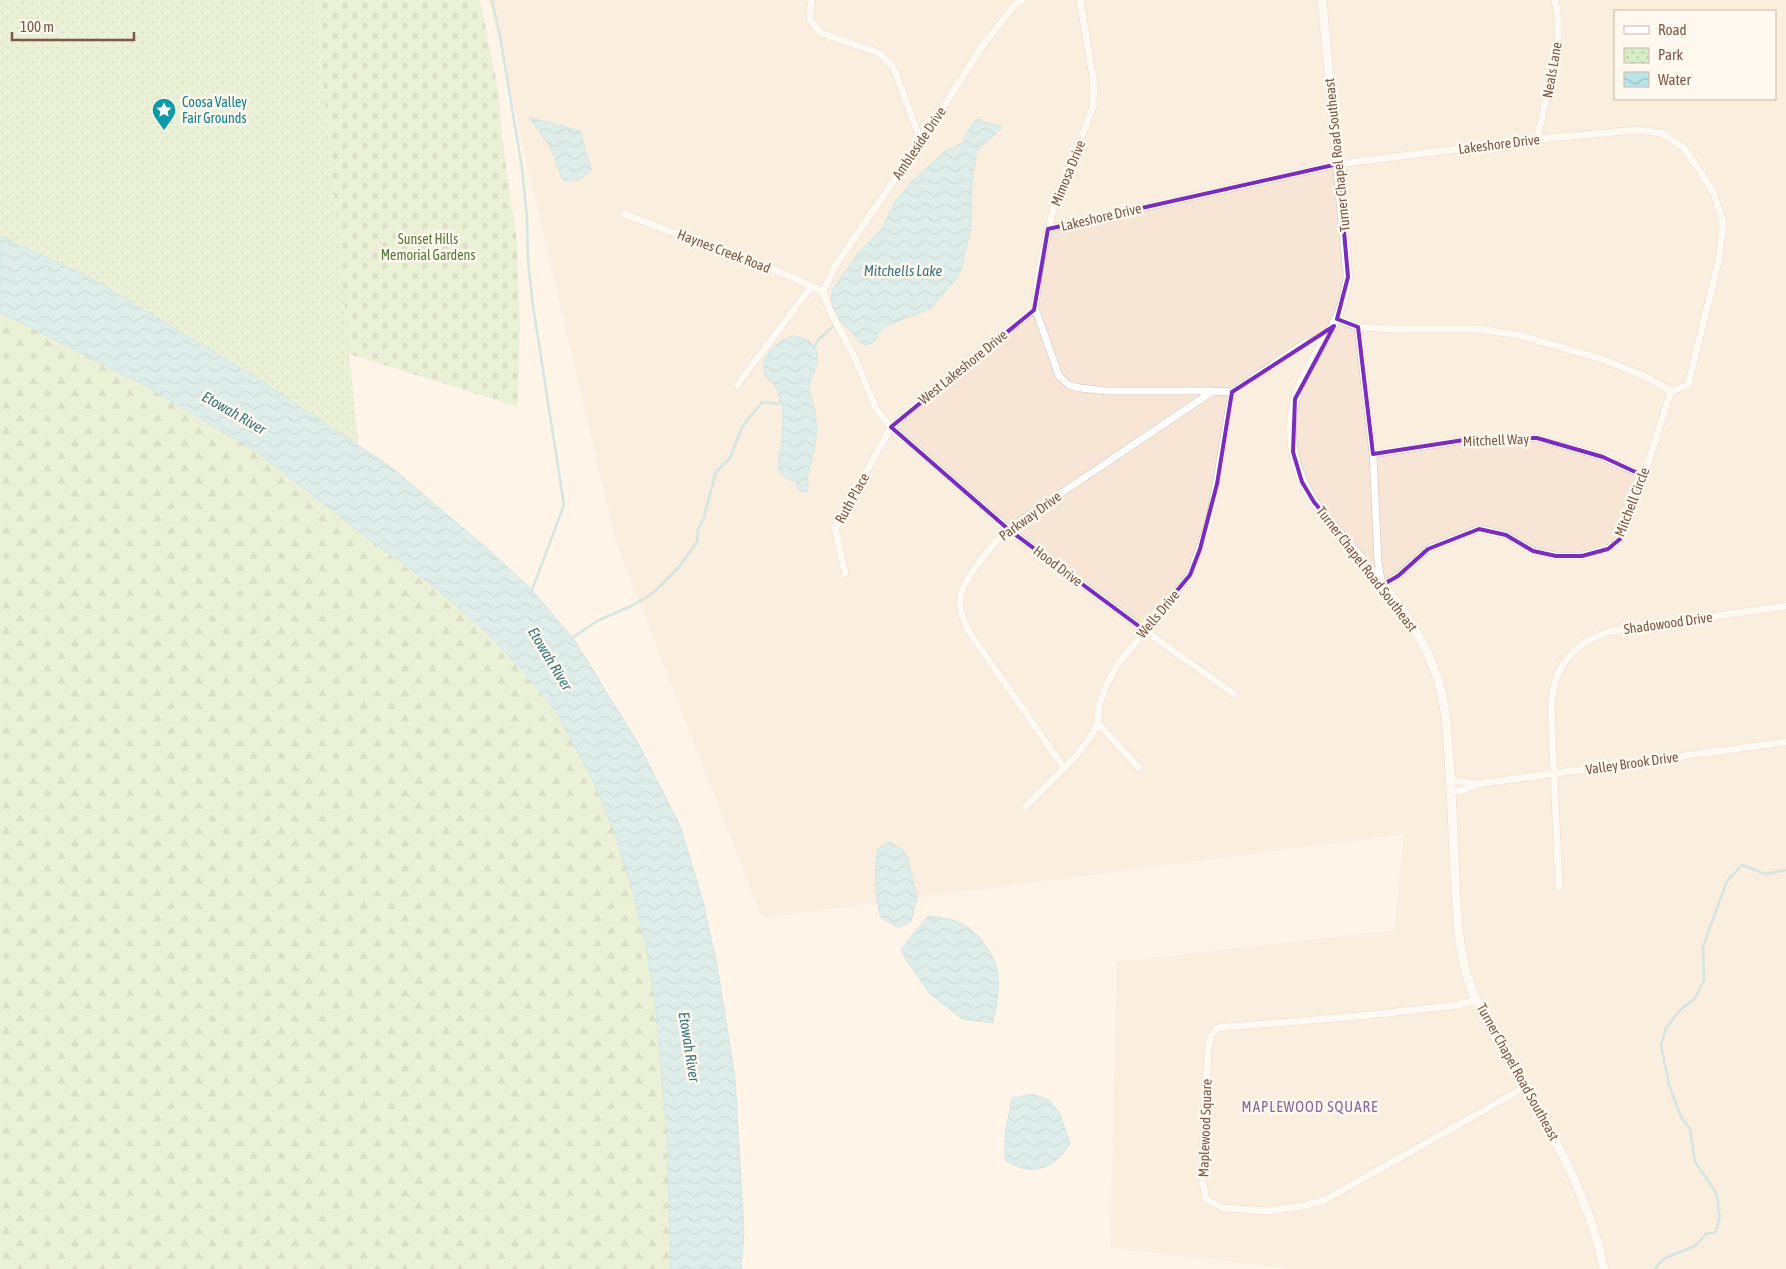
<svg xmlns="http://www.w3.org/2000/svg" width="1786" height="1269" viewBox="0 0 1786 1269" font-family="'Asap Condensed',sans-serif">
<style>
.residential{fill:#f7e6d5;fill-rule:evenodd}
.forest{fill:url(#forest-firs)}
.cemetery{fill:url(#cemetery-stones)}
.park{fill:url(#park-dots)}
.water{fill:url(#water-waves);stroke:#9fd5dd}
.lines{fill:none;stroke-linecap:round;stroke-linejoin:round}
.stream{stroke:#9fd5dd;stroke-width:2.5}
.minor-casing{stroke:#d4bdae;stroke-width:8}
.tertiary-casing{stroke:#d4bdae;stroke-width:10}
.minor{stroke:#fff;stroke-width:7}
.tertiary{stroke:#fff;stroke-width:9}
.marked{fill:none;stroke:#7b2cbf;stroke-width:4;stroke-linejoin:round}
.labels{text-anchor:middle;stroke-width:5;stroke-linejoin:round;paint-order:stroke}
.street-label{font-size:14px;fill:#7b5948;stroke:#fff8ef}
.culture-label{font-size:14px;fill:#0d838f;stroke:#fff8ef;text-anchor:start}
.park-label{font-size:14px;fill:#527b3c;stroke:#fff8ef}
.water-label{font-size:15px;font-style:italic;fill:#3a7881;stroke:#fff8ef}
.neighbourhood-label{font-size:15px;letter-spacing:1px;fill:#88649e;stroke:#fff8ef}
</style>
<defs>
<pattern id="forest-firs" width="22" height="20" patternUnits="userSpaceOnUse" patternTransform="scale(1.25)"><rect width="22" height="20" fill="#d6eec4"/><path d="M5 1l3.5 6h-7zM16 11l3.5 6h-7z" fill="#b3c4a1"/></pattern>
<pattern id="cemetery-stones" width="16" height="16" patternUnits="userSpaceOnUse" patternTransform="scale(1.25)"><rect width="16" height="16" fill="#d6eec4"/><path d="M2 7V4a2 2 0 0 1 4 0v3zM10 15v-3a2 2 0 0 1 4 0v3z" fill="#b3c4a1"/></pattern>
<pattern id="park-dots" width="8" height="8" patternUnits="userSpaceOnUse" patternTransform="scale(1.25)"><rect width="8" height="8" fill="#d6eec4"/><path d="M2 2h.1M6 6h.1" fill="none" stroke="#b3c4a1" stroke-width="1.8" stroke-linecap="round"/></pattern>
<pattern id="water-waves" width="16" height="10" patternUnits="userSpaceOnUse" patternTransform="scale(1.25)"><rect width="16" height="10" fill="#b9e5ea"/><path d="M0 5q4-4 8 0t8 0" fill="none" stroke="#9bbdc0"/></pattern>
</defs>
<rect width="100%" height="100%" fill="#fef4e7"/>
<path class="residential" d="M489,0h1297v1269h-492l-184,-21 7,-286 277,-32 10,-96 -642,84 -146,-376zM1615,11h160v88h-160z"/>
<path class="forest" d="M0,312l151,77 106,63 121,94 78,59 58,57 41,48 39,73 21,51 18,58 13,54 9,57 12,130 4,136h-671z"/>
<path class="cemetery" d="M315,0h165l19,94 3,44 15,104 3,84 -2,81 -169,-53z"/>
<path class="park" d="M0,0h315l46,471 -361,-208z"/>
<path class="water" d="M529,117l51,14 11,39 -13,10h-15l-13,-33z
M979,119l7,4 15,3 1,2 -23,20 -3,6 -5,39v37l-4,13 -5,24 -5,11 -27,31 -45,17 -7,7 -2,6 -4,4 -6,2 -5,-2 -21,-23 -7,-11 -2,-11 2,-9 26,-37 22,-22 14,-28 18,-22 33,-29 17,-8 3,-10 10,-13z
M0,236l91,42 166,100 134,89 98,83 43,40 43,51 64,104 42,83 22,74 14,63 18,113 9,154 -3,37h-70l-4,-136 -12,-130 -9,-57 -13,-54 -18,-58 -21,-51 -39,-73 -34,-41 -38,-39 -27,-25 -48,-38 -30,-21 -121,-94 -106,-63 -151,-77z
M794,336c11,1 21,7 23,18 2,12 -6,22 -8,33 -1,7 4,12 5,19 1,4 1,10 2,15 2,18 -4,36 -8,53 -2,7 2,11 -1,18l-8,-1 -3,-9c-10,-4 -15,-5 -18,-16 3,-18 6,-36 5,-54 -1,-8 -4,-19 -8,-26 -3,-4 -8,-6 -10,-11 -7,-18 14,-36 29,-39z
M889,842l14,8 5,9 9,39 -6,23 -12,7 -18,-10c-7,-22 -7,-47 -3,-69z
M928,916c13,1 26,3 38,10 11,6 29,30 31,43 4,18 -1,36 -4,54l-31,-4 -32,-25 -25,-36 -4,-9z
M1033,1094l17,7 10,13 10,29c-15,26 -39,35 -65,17v-26l7,-36z"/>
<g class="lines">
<path class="stream" d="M492,0l8,36 22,132 5,49 1,44 5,45 31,199 -32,85
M814,347l4,-7 22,-20
M572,638l25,-17 34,-15 16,-9 9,-7 22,-22 19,-26 1,-13 5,-9 13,-48 14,-14 12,-31 20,-25 16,2 2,-4
M1655,1269l6,-8 4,-3 30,-12 11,-12 10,-2 4,-17 -2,-4v-11l-4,-11 -19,-27 -5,-33 -9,-12 -12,-32 -8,-40 5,-17 13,-17 16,-13 9,-18 -1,-33 24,-66 15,-16 23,9 21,-4"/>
<defs>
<path id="minor" d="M812,0l-2,9v11l11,13 58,20 15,16 27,72
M1080,0l14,83 -1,24 -22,57 -15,34 -17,72 -4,38 24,68 10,9 11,3 26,3h107l19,1
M1537,139l21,-91v-31l-3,-17
M624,214l166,62 33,16
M1048,229l290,-65 199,-25 100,-9 25,3 22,15 16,23 14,23 9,29 -4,36 -31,126 -17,6
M823,292l7,19 25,47 21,51 15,18 117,102 136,101 90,64
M823,292l12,-26 86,-125 64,-99 31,-38 6,-4
M1337,319l21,8 34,2h85l41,6 87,25 39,16 27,15
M1358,327l15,127 5,108 4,23 16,-9 30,-27 51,-20 27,6 27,16 23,5h26l26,-7 12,-10 24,-63 27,-85
M737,385l74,-98
M1232,392l73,-49 22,-6
M1373,454l104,-16 35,-2 25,2 66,19 41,19
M845,573l-10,-45 56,-101 67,-58 77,-60
M1098,723l41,45
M1064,768l-97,-139c-3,-9 -8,-20 -7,-30 2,-19 34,-57 48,-70l205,-138
M1450,781h10l17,3
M1451,791h10l16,-7 309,-42
M1025,807l51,-51 14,-19 8,-14 1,-18 6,-17 12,-23 73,-90 20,-56 22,-127
M1559,887l-8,-181c3,-40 22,-64 61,-75l174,-25
M1477,1000l-19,5 -88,10 -153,13 -6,8 -3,11 -6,131 4,21 17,9 45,3 35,-5 22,-6 200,-113"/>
<path id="tertiary" d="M1322,0l26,277c-6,44 -24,61 -43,97 -22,43 -16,88 9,128 42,54 102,109 123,175 9,26 10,53 12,79 3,41 4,82 6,123 2,34 3,68 13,100 13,38 35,71 55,105 36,61 66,115 81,185"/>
</defs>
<use href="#minor" class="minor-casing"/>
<use href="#tertiary" class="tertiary-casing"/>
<use href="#minor" class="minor"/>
<use href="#tertiary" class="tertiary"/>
</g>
<path d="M0 0H1786V1269H0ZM1338,164l10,113 -11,42 21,8 15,127 104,-16h60l66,19 41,19 -24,63 -12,10 -26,7h-26l-23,-5 -27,-16 -27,-6 -51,20 -30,27 -16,9 -68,-83 -12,-20 -9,-30 2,-53 39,-73 -102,66 -15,92 -17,65 -10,26 -46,55 -136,-101 -117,-102 143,-117 14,-81z" fill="#fef4e7" fill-opacity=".55" fill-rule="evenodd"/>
<path class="marked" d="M1338,164l10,113 -11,42 21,8 15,127 104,-16h60l66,19 41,19 -24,63 -12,10 -26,7h-26l-23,-5 -27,-16 -27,-6 -51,20 -30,27 -16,9 -68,-83 -12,-20 -9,-30 2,-53 39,-73 -102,66 -15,92 -17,65 -10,26 -46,55 -136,-101 -117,-102 143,-117 14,-81z"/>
<defs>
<symbol id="sight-pin" viewBox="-11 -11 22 30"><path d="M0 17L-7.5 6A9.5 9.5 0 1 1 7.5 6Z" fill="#0f9aa8" stroke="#fff8ef"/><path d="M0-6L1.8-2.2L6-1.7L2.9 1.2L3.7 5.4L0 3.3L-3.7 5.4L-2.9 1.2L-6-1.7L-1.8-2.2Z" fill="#fff"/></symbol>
</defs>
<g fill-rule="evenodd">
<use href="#sight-pin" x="150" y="96" width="28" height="38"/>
</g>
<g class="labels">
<g class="street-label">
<text transform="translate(1552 70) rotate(-80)" y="5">Neals Lane</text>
<text transform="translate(919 143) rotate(-56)" y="5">Ambleside Drive</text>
<text transform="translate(1499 144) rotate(-7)" y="5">Lakeshore Drive</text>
<text transform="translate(1337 155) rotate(-96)" y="5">Turner Chapel Road Southeast</text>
<text transform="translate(1068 173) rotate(-68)" y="5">Mimosa Drive</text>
<text transform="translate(1101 217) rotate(-13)" y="5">Lakeshore Drive</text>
<text transform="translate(724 251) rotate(21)" y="5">Haynes Creek Road</text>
<text transform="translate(963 367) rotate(-39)" y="5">West Lakeshore Drive</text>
<text transform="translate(1496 440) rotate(-2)" y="5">Mitchell Way</text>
<text transform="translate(852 498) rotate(-61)" y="5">Ruth Place</text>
<text transform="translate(1632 502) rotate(-69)" y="5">Mitchell Circle</text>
<text transform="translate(1030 516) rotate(-36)" y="5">Parkway Drive</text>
<text transform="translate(1058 566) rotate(37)" y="5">Hood Drive</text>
<text transform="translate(1367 569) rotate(52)" y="5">Turner Chapel Road Southeast</text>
<text transform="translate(1158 614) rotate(-50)" y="5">Wells Drive</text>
<text transform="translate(1668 623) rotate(-8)" y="5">Shadowood Drive</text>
<text transform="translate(1632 763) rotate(-8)" y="5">Valley Brook Drive</text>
<text transform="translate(1518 1072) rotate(61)" y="5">Turner Chapel Road Southeast</text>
<text transform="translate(1205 1128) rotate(-88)" y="5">Maplewood Square</text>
</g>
<g class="culture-label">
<text x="182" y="107">Coosa Valley<tspan x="182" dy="16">Fair Grounds</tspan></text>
</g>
<g class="park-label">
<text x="428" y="244">Sunset Hills<tspan x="428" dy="16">Memorial Gardens</tspan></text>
</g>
<g class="water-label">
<text x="903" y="276">Mitchells Lake</text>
<text transform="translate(234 413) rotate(30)" y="5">Etowah River</text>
<text transform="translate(550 659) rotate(59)" y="5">Etowah River</text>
<text transform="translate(689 1047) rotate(81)" y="5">Etowah River</text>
</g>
<g class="neighbourhood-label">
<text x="1310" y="1112">MAPLEWOOD SQUARE</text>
</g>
</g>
<rect x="1614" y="10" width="162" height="90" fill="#fff8ef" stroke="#cab8ac"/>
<rect x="1624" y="26" width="25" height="8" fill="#ffffff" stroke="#cab8ac"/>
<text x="1658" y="35" font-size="15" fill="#7b5948">Road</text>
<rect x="1624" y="48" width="25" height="15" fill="url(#park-dots)" stroke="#cab8ac"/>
<text x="1658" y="60" font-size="15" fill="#7b5948">Park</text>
<rect x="1624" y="72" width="25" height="15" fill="url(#water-waves)" stroke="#cab8ac"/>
<text x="1658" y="85" font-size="15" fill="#7b5948">Water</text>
<path d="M12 32v8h122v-8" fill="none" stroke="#7b5948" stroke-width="2.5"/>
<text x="20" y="32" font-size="15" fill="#7b5948" stroke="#fff8ef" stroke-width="4" paint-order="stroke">100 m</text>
</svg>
